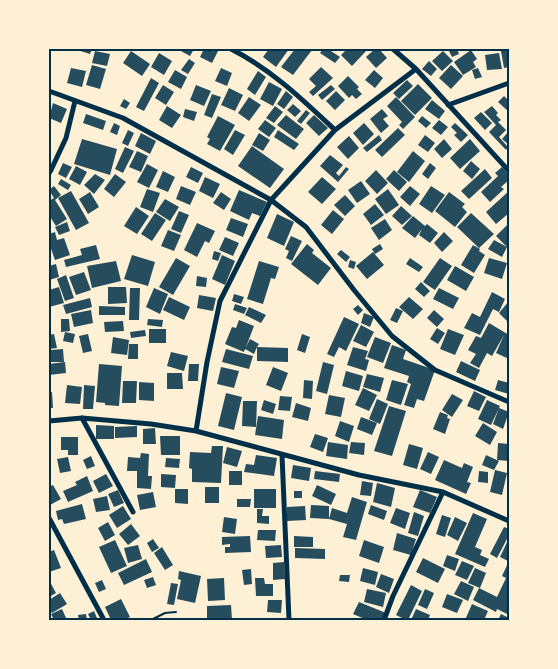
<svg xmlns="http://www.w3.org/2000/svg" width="558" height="669" viewBox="0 0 558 669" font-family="Overpass,sans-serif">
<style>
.building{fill:#264d5e}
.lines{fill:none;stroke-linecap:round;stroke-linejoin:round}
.path{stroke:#003049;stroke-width:2}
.minor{stroke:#003049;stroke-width:5}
.neatline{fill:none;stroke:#003049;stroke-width:2}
</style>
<rect width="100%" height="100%" fill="#fdf0d5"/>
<path class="building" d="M74,49h18l-2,5z
M180,49h14l-4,7 -11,-6z
M204,49h15l-7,14 -12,-6z
M269,49h20l-13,18 -13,-10z
M295,49l17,1 -19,25 -12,-8z
M323,49h5l12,8 -5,6 -15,-10z
M347,49h18l2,1 -15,16 -11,-11z
M375,49h4l8,9 -11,10 -10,-11z
M448,49h9l2,5 -7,3z
M471,50l6,9 -4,3 3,5 -13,8 -9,-13z
M509,50v17l-5,1 -3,-17z
M95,51l15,3 -3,12 -15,-3z
M131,51l19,13 -8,12 -19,-13z
M443,51l10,10 -11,10 -10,-10z
M159,53l13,8 -8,14 -13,-8z
M499,53l3,16 -15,1 -2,-15z
M189,59l6,4 -7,11 -7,-4z
M429,61l8,8 -6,7 -9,-7z
M92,65l14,4 -6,20 -14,-4z
M451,65l12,11 -12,13 -12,-11z
M321,67l12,11 -20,18 -4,-4 7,-6 -7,-7z
M71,68l15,3 -4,16 -15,-4z
M221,68l11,5 -5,13 -12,-5z
M478,68l4,9 -7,2 -3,-9z
M175,70l12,7 -6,12 -13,-7z
M374,70l9,8 -8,10 -10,-8z
M258,71l8,6 -11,18 -8,-6z
M348,76l11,11 -2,2 5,5 -6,5 -4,-4 -3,3 -11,-12z
M151,78l8,5 -15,28 -8,-4z
M407,80l6,6 -14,13 -6,-6z
M269,82l13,7 -9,17 -13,-7z
M418,84l14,14 -17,17 -14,-14z
M163,85l11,7 -8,13 -11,-7z
M196,85l15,6 -7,15 -14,-6z
M331,85l4,4 -13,11 -4,-5z
M229,88l14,7 -8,16 -14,-6z
M286,91l7,6 -9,12 -7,-5z
M336,91l9,9 -10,10 -9,-9z
M212,94l9,3 -9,21 -8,-3z
M504,96l5,5v11l-11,-10z
M249,97l12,8 -12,16 -11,-8z
M396,97l19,20 -12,12 -4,-4 3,-3 -15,-16z
M124,99l6,4 -4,6 -6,-3z
M432,100l13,11 -6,8 -14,-10z
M53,103l14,6 -6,14 -12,-5z
M293,104l8,7 -6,6 -8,-7z
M167,106l14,9 -9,13 -13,-8z
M275,106l8,6 -9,11 -8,-5z
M492,106l6,7 -2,2 5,5 -3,2 8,8 -7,7 9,10 -2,3 -17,-18 7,-7 -12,-13z
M185,109l12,3 -3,9 -11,-4z
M382,109l6,7 -5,3 6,7 -8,7 -11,-14z
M306,110l4,3 -9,11 -4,-3z
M481,112l11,11 -7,7 -11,-12z
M86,114l20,7 -3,9 -20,-7z
M286,115l18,14 -8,10 -19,-14z
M314,115l14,13 -9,8 -13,-13z
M218,116l17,9 -15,26 -13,-7 3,-5 -3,-2z
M422,116l9,7 -5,5 -8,-7z
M265,120l11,8 -7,9 -11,-8z
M439,120l9,7 -7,8 -9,-7z
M114,123l6,3 -3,9 -7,-3z
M364,123l10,11 -11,11 -10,-12z
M455,123l13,12 -7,7 -7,-7 3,-2 -6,-6z
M398,128l7,7 -23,22 -7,-7z
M128,130l6,3 -6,13 -6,-3z
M235,130l10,5 -12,20 -9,-6z
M278,130l21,14 -5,6 -20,-13z
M509,131v14l-7,-6z
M141,133l15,8 -6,13 -15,-8z
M259,133l11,7 -7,11 -11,-6z
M379,135l3,5 -15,12 -4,-4z
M425,135l10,8 -7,9 -10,-7z
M349,136l10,12 -11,11 -11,-12z
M82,139l35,10 -7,26 -36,-11z
M444,139l8,10 -10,9 -8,-9z
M470,139l10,12 -20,18 -10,-11z
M252,146l32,23 -14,19 -32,-22z
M125,147l9,4 -11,22 -8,-4z
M137,151l11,5 -7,16 -12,-5z
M413,151l12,10 -16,21 -12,-10z
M330,155l13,10 -7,8 3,3 7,-9 3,2 -11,13 -18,-16z
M471,161l9,8 -8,10 -9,-8z
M63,163l9,4 -6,11 -8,-4z
M430,163l6,5 -8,11 -6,-5z
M147,164l11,6 -9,18 -12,-6z
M76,166l11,6 -7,13 -11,-6z
M191,167l12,6 -5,10 -12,-6z
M502,167l7,8v5l-8,7 3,2 -14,13 -9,-10 17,-16 -3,-3z
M485,169l7,9 -23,21 -8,-8z
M376,170l12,13 -11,11 -12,-13z
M394,170l13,12 -8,9 -13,-12z
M163,171l12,6 -7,15 -12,-5z
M95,174l10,6 -11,14 -10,-9z
M115,174l11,8 -12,15 -10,-8z
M205,177l15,7 -7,14 -14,-7z
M322,177l14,12 -14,15 -14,-12z
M61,179l10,6 -3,5 -10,-6z
M361,181l9,13 -13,9 -9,-13z
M54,186l7,9 -6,5 12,19 -11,7 -7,-11v-14l5,-3 -5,-8z
M181,186l15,6 -6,13 -14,-6z
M410,186l10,8 -10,12 -10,-9z
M431,186l14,9 -13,18 -13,-9z
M147,189l13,4 -7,19 -13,-5z
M388,189l11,16 -13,9 -11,-15z
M239,190l28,12 -7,14 -8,-3 -3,7 -19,-9z
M71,191l18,32 -13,7 -18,-32z
M509,191v22l-13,11 -10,-12z
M90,192l9,15 -11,7 -9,-15z
M221,192l10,7 -7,11 -11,-7z
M449,192l16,12 -3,3 5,5 -12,15 -20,-16z
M345,195l10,11 -10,10 -11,-11z
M165,199l14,8 -9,14 -14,-9z
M375,204l9,11 -13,10 -8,-11z
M401,206l11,10 -10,9 -10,-9z
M136,207l13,9 -12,18 -13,-8z
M333,210l11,9 -12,15 -11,-9z
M179,211l10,4 -8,18 -10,-4z
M155,213l11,7 -14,21 -11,-7z
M471,213l23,21 -15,14 -22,-21z
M277,214l17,8 -10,24 -17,-8z
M413,216l12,10 2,-2 11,9 -8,10 -11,-8 3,-6 -7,9 -13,-10z
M231,218l17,6 -5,13 -17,-7z
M385,219l7,11 -13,10 -8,-12z
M67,222l3,9 -11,4 -4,-8z
M197,223l18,8 -6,12 -4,-2 -8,16 -13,-7z
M509,223v22l-2,2 -11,-11z
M168,230l13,5 -7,16 -13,-5z
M55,232l2,8 7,-2 6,17 -15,5 -6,-17v-9z
M444,232l9,9 -11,11 -8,-9z
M291,236l11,5 -10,20 -6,-3 3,-7 -4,-2z
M225,237l14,6 -6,13 -14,-6z
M494,240l13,7 -5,10 -14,-8z
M307,244l7,6 -2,3 19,15 -13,17 -27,-21z
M380,244l3,5 -8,5 -3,-5z
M96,245l4,14 -34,8 -2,-7 18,-5 -2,-6z
M473,245l7,4 -1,2 6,4 -11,18 -13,-8z
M341,250l9,7 -4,5 -9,-8z
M214,251l7,2 -3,8 -6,-2z
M373,252l11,13 -17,14 -11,-13z
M132,255l23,7 -7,24 -24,-7z
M222,255l13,6 -10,24 -13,-6z
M176,258l14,8 -17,29 -14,-8z
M410,258l13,9 -4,5 -13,-8z
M440,258l12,8 -17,24 -12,-8z
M489,258l18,5 -5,16 -18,-6z
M350,260l6,2 -2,7 -6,-2z
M116,261l5,20 -29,7 -5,-22z
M259,261l20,6 -4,12 -4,-1 -8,26 -16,-5z
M56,264l3,13 -10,3v-14z
M455,266l19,11 -8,14 -19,-11z
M84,272l7,18 -15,5 -7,-18z
M66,275l8,23 -9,3 -8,-22z
M197,276l10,2 -1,9 -10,-1z
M421,282l9,9 -6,6 -9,-8z
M59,287l5,16 -15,4v-17z
M108,287h18l1,16 -19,1z
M130,288h10l-1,32h-10z
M154,288l14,6 -8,20 -14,-7z
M439,288l20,10 -6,11 -20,-10z
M492,292l13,7 -6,13 -6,-3 -13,26 -16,-7 8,-15 8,4z
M234,294l10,3 -3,7 -9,-3z
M199,295l17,3 -3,13 -16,-3z
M169,297l21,10 -6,13 -21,-10z
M409,297l14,12 -10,10 -14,-12z
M90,298l2,9 -26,7 -3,-9z
M509,301v22l-10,-10z
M235,304l12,4 -3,6 -11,-4z
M358,305l5,5 -5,5 -5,-6z
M99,306l26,1v8h-26z
M249,307l17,8 -5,8 -16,-8z
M396,308l7,3 -6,12 -7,-3z
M91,310l2,13 -19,4 -3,-13z
M434,310l10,9 -7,8 -10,-9z
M364,313l10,4 -4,10 -9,-4z
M344,317l15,7 -13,27 -7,-4 -5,10 -7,-3z
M61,319h8l1,12 -9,1z
M148,319l15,1 -1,7 -15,-2z
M239,320l15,6 -8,21 4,-8 9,5 -2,3 31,1v14l-31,-1v-14l-3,7 -9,-5 -1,3 -19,-8 7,-17 4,1z
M123,321l1,10 -19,1 -1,-10z
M489,323l20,12v24l-13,-6 8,-18 -12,21 -5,-3 -8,15 -9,-5 6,-9 -8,-4 8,-14 5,2z
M361,325l13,7 -8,15 -13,-6z
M437,328l8,5 -7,11 -8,-5z
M149,329h17v14h-17z
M448,329l16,6 -9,20 -15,-6z
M145,330l1,6 -15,2 -1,-6z
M65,332l10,2 -2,9 -10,-2z
M54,334l3,14 -8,1v-14z
M88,334l4,17 -9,2 -4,-17z
M302,334l8,3 -5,16 -8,-3z
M113,337l16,3 -2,15 -16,-2z
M375,337l16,6 -8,20 -16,-6z
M129,344h9v15h-10z
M392,345l14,5 -3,9 32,11 -11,31 -7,-2 -3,9 -10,-3 7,-21 -4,-2 2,-6 -25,-8z
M353,347l15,4 -3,8 4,1 -3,11 -19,-6z
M63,349l1,13h-13v-12z
M226,349l27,7 -4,13 -27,-7z
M171,352l17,4 -4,15 -17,-5z
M461,361l19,9 -5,11 -19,-9z
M65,362l1,11 -17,2v-11z
M323,362l11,3 -7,29 -11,-3z
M99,364l23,2 -3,40 -14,-1v-2l-9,-1z
M189,364h10l-1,17h-10z
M221,367l18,4 -5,17 -17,-4z
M273,367l15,6 -7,18 -15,-6z
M346,371l17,5 -4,15 -17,-5z
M167,373h15l1,16h-16z
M367,374l17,4 -4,14 -17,-5z
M304,380l9,1 -1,18 -9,-1z
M392,380l16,4 -7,21 -15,-5z
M498,380l11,3v11l-14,-4z
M123,381h14l-1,22h-14z
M139,382l15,1v18l-15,-1z
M67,385l15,2 -2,17 -15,-1z
M84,385l11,1 -2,23h-10z
M363,388l14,7 -8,16 -14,-6z
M474,391l12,6 -7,14 -12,-5z
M52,392l1,16h-4v-15z
M226,393l16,4 -8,33 -16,-4z
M452,394l11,6 -11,17 -10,-7z
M329,395l16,3 -4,19 -16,-3z
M280,396l12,1 -2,14 -12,-1z
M377,399l11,5 -8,20 -11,-5z
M264,400l12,4 -3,10 -12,-4z
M487,400l13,6 -9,19 -13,-6z
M243,401h14l-1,26 -14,-1z
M296,403l15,5 -3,13 -16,-4z
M389,406l17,5 -14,45 -18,-5z
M499,408l10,4 -6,17 -10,-5z
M440,412l8,3 -1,3 3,1 -5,15 -12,-5z
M258,416l26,4 -2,19 -27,-4z
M361,417l16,6 -5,12 -15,-6z
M340,421l14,5 -5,16 -14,-6z
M483,423l14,9 -7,13 -15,-9z
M96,425l18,1v13h-18z
M137,426v11l-22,1v-11z
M155,428l1,16h-13v-15z
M315,434l13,4 -5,14 -13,-5z
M160,436h20v19h-19z
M61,437h17v18h-10v-5h-7z
M328,442l20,3 -1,14 -21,-3z
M351,442l14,1 -1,12 -15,-2z
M498,443l11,1v17l-12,-1z
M409,444l14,4 -6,21 -14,-4z
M212,446h11l-2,37 -29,-1v-13l-3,-1 1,-16 21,1z
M227,447l15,4 -5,16 -14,-4z
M428,452l11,5 -8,17 -11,-5z
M141,453l8,1 -1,22h4l-1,13 -14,-1v-17h-10l1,-14 12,1z
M256,455l21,3 -3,18 -30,-4 2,-8 8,1z
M486,455l13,6 -5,9 -12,-5z
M91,456l4,10 -8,3 -4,-9z
M68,457l3,14 -11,2 -3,-14z
M166,458l14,1 -1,9 -14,-1z
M444,460l18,8 2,-5 9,4 -6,15 4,1 -5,11 -31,-14z
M293,465l18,3 -2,13 -18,-3z
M495,470l12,3 -5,22 -12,-3z
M229,471h13v14h-13z
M315,471l25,3 -1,8 -25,-3z
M479,471l9,1v11l-10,-1z
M106,474l7,12 -14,7 -6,-12z
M161,474l15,1 -1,13 -14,-1z
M87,476l6,15 -25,11 -5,-11 14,-6 -2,-3z
M362,481l11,2 -2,13 -11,-1z
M377,483l18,5 -4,19 -18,-5z
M53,485l8,14 -11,6 -1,-18z
M317,485l19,9 -5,11 -19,-9z
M205,487h14v16h-14z
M175,489h13v15l-13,-1z
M254,489h22v19h-22z
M118,490l6,13 -10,4 -6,-13z
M420,490l17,7 -7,16 -17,-6z
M294,491h8v7h-8z
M153,492l3,15 -16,3 -3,-15z
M107,496l3,14 -14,2 -3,-13z
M352,497l15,5 -11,38 -13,-3 4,-13 -18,-5 3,-11 15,5z
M237,499h14l-1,8h-13z
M82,504l4,15 -22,5 -2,-5 -4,1 -2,-9z
M311,505l18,1v13l-19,-1z
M371,505l16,6 -3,9 -16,-6z
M123,506l8,13 -14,9 -8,-13z
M305,506l1,14 -19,1v-14z
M396,508l14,5 -5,16 -15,-6z
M257,509h6l-1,7h7v8l-12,-1z
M414,512l10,4 -6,20 -10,-3z
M473,513l14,6 -12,28 7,3 -2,5 9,4 -4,8 -30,-13z
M442,515l9,3 -6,19 -9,-3z
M224,517l13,2 -2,15 -13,-2z
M455,517l12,6 -9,18 -11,-6z
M108,522l7,13 -10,6 -7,-13z
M131,524l9,12 -12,9 -9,-11z
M504,527l5,2v6l-12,23 -7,-4z
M258,530h18l-1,11 -18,-1z
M397,533l19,6 -5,16 -18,-5z
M250,536l1,16 -26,1v-6h5v-3l-8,1v-8z
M294,536l19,1v10h-19z
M509,538v21l-1,2 -8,-4z
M153,539l6,9 -7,4 -5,-9z
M115,540l12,26 -16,7 -12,-26z
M364,540l20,7 -5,16 -20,-7z
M138,545l4,14 -14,4 -4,-15z
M281,545l1,12 -16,1 -1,-12z
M162,547l11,18 -8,5 -11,-17z
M295,548l30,1v10l-30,-1z
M54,550l7,18 -12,4v-20z
M447,555l12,4 -4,12 -12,-5z
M423,558l22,11 -7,14 -22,-11z
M146,559l6,13 -28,13 -6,-12z
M462,561l12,5 -7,14 -12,-5z
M509,561v54l-12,-6 -1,3 -23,-12 6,-12 18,9 9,-19 -4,-2z
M284,562l1,17 -12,1v-17z
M363,568l15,4 -3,13 -15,-4z
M475,568l11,5 -6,15 -12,-5z
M251,569l1,15 -8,1 -2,-15z
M179,571l22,5 -6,27 -18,-4 4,-19 -3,-1z
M381,574l13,5 -5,14 -13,-6z
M340,575h10l-1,7 -10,-1z
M153,577l3,8 -9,3 -3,-8z
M224,578l1,22 -17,1 -1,-22z
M255,578h9l1,6h8v12h-17z
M49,580l7,13 -7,4z
M102,580l4,9 -7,3 -4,-9z
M461,581l13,6 -6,14 -14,-7z
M171,583l7,1 -4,21 -7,-1z
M411,585l11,6 -14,29h-2l-10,-5z
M367,589l19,4 -3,14 -19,-5z
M425,589l9,4 -7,16 -9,-4z
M60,593l7,11 -15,9 -3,-5v-8z
M447,594l16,6 -6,13 -15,-6z
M121,599l9,18 -7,3h-12l-6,-13z
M268,600h14l-1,13 -14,-1z
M359,602l27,11 -3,7h-16l-14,-6z
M472,604l16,7 -4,9h-19z
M231,605l1,15h-25v-14z
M62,609l5,11h-13l-3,-6z
M416,609l14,6 -2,5h-17z
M94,611l3,7 -6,2 -3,-6z
M86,614l1,6h-8l-1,-5z
M501,614l8,4v2h-11z"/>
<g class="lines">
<path class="path" d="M151,620l14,-7 11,-1"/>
<path class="minor" d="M231,49c40,20 72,51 104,81
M393,49l23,20 93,102
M49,91l74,27 148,82 35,27 48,63 38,46 43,34 74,32
M448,105l61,-22
M49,173l2,-3 15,-32 9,-37
M82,418l51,94
M49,421l33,-3 69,6 45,7 163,44 84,17 66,29
M196,431l11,-69 13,-61 51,-101 64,-70 81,-61
M282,455l7,165
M49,518l55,102
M384,620l9,-24 50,-104"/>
</g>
<rect width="558" height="669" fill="none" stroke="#fdf0d5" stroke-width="100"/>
<rect x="50" y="50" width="458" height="569" class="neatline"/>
</svg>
